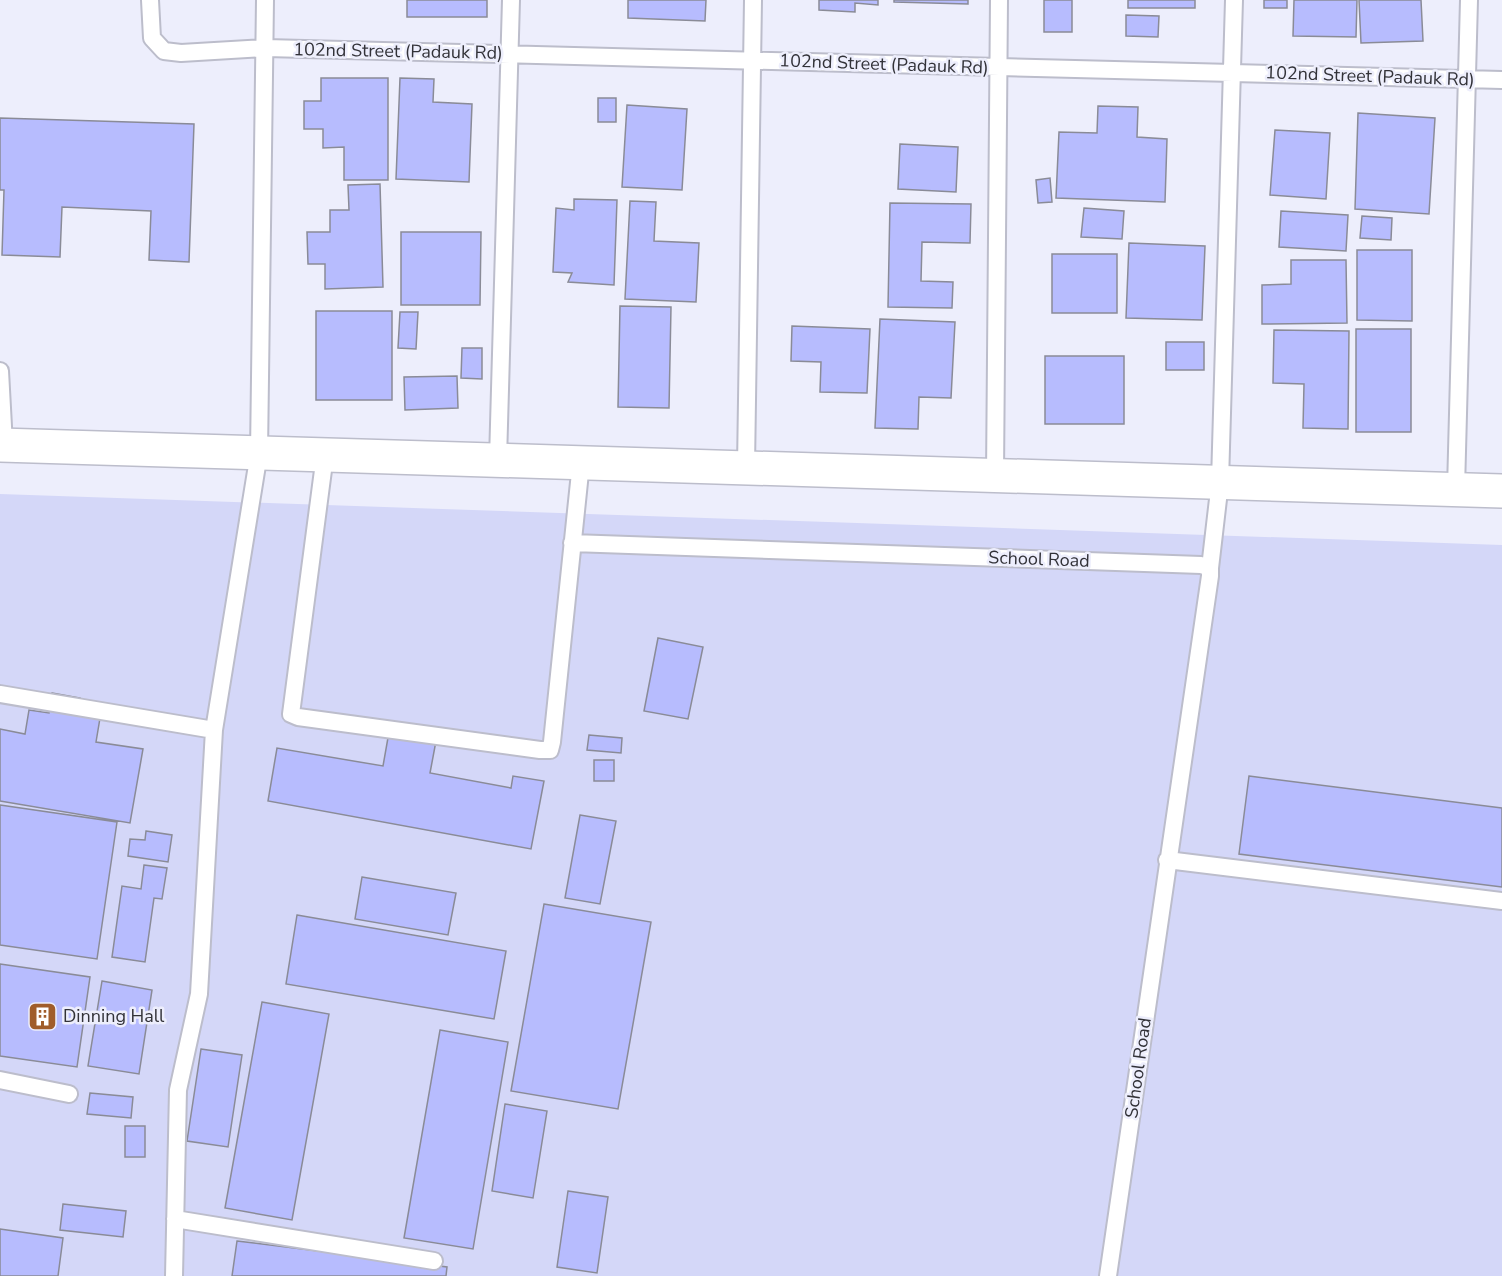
<svg xmlns="http://www.w3.org/2000/svg" width="1502" height="1276" viewBox="0 0 1502 1276" font-family="'Nunito Sans',sans-serif">
<style>
.green{fill:#d4d7f8}
.building{fill:#b7bcfe;stroke:#8a8b97;stroke-width:1.5}
.lines{fill:none;stroke-linecap:round;stroke-linejoin:round}
.service-casing{stroke:#bcbdcb;stroke-width:20}
.secondary-casing{stroke:#bcbdcb;stroke-width:36}
.service{stroke:#fff;stroke-width:16}
.secondary{stroke:#fff;stroke-width:33}
.labels{text-anchor:middle;stroke-width:5;stroke-linejoin:round;paint-order:stroke}
.street-label{font-size:18px;fill:#323238;stroke:#edeefc}
.poi-label{font-size:18px;fill:#323238;stroke:#edeefc;text-anchor:start}
</style>
<rect width="100%" height="100%" fill="#edeefc"/>
<path class="green" d="M0,494l1502,51v731h-1502z"/>
<path class="building" d="M407,0h80v17h-80z
M628,0h78l-1,21 -77,-3z
M819,0h59v5l-23,-2v9l-36,-2z
M894,0h74v4l-74,-2z
M1044,0h28v32h-28z
M1128,0h67v8h-67z
M1264,0h23v8h-23z
M1294,0h63l-1,37 -63,-1z
M1359,0h62l2,41 -62,2z
M1126,15l33,1 -1,21 -32,-1z
M321,78h67v102h-44v-33l-21,1v-19h-19v-28h17z
M400,78l34,1 -1,23 39,2 -3,78 -73,-3z
M598,98h18v24h-18z
M627,105l60,4 -5,81 -60,-3z
M1098,106l40,1 -1,30 30,2 -2,63 -109,-4 3,-66 38,1z
M1358,113l77,5 -6,96 -74,-5z
M0,118l194,6 -5,138 -40,-2 2,-49 -89,-4 -2,50 -58,-2 2,-65h-4z
M1275,130l55,3 -4,66 -56,-4z
M900,144l58,3 -2,45 -58,-3z
M1050,178l2,24 -14,1 -2,-23z
M380,184l3,103 -58,2v-25h-17l-1,-32h23v-22h19l-1,-25z
M574,199l43,1 -3,85 -46,-3 4,-9 -19,-1 3,-64 18,2z
M630,201l26,1 -2,39 45,2 -3,59 -71,-3z
M890,203l81,1 -1,39 -48,-1 -1,39 32,1 -1,26 -64,-1z
M1084,208l40,3 -2,28 -41,-2z
M1281,211l67,4 -2,36 -67,-4z
M1362,216l30,2 -1,22 -31,-2z
M401,232h80l-1,73h-79z
M1129,243l76,3 -3,74 -76,-2z
M1357,250h55v71l-55,-1z
M1052,254h65v59h-65z
M1291,260h55l1,63 -85,1v-39l29,-1z
M620,306l51,1 -2,101 -51,-1z
M316,311h76v89h-76z
M400,312h18l-2,37 -18,-1z
M880,319l75,3 -4,76 -32,-1 -1,32 -43,-1z
M792,326l78,3 -3,64 -47,-1 1,-30 -30,-1z
M1356,329h55v103h-55z
M1274,330l75,1 -1,98 -45,-1 1,-44 -31,-1z
M1166,342h38v28h-38z
M462,348h20v31l-21,-1z
M1045,356h79v68h-79z
M457,376l1,32 -53,2 -1,-33z
M658,638l45,9 -15,72 -44,-8z
M52,693l28,5 -3,16 23,4 -4,24 47,7 -13,74 -130,-22v-72l25,5 4,-24 20,3z
M389,732l47,9 -6,32 81,15 2,-12 31,5 -13,68 -263,-48 9,-53 106,18z
M589,735l33,3 -1,15 -34,-3z
M594,760h20v21h-20z
M1249,776l253,32v79l-263,-33z
M0,805l117,17 -20,137 -97,-14z
M580,815l36,6 -16,83 -35,-6z
M146,831l26,4 -4,27 -40,-6 2,-17 15,1z
M144,865l23,3 -5,31 -8,-1 -9,64 -33,-5 10,-71 19,3z
M362,877l94,16 -8,42 -93,-16z
M544,904l107,18 -33,187 -107,-18z
M297,915l209,36 -12,68 -208,-35z
M0,964l90,13 -13,90 -77,-11z
M102,981l50,9 -13,84 -51,-8z
M262,1002l67,12 -37,206 -67,-12z
M440,1030l68,12 -35,207 -69,-11z
M201,1049l41,6 -14,92 -41,-6z
M90,1093l43,4 -2,21 -44,-4z
M505,1104l42,7 -14,87 -41,-7z
M125,1126h20v31h-20z
M568,1191l40,6 -11,76 -40,-6z
M63,1204l63,7 -3,26 -63,-7z
M0,1229l63,9 -5,38h-58z
M237,1241l210,26 -1,9h-214z"/>
<g class="lines">
<defs>
<path id="service" d="M150,0l2,38 12,13 17,2 85,-5 1236,32
M0,371l4,74
M325,455l-34,259 7,3 242,33h10l2,-8 29,-279
M498,460l13,-460
M746,467l7,-467
M995,475l4,-475
M1456,489l13,-489
M572,543l629,22 9,3v8l-102,700
M1210,568l10,-86 14,-482
M0,694l214,36
M1167,860l335,41
M0,1080l69,14
M175,1219l259,42
M174,1276l4,-186 21,-96 15,-264 45,-277 6,-453"/>
<path id="secondary" d="M0,445l1502,46"/>
</defs>
<use href="#service" class="service-casing"/>
<use href="#secondary" class="secondary-casing"/>
<use href="#service" class="service"/>
<use href="#secondary" class="secondary"/>
</g>
<defs>
<symbol id="building-square" viewBox="-11 -11 22 22"><rect x="-9" y="-9" width="18" height="18" rx="4" fill="#a05d2b" stroke="#edeefc"/><path d="M-4-6H4V6H1V3H-1V6H-4ZM-2.5-4.3h1.7v1.8h-1.7ZM.8-4.3h1.7v1.8H.8ZM-2.5-1h1.7V.8h-1.7ZM.8-1h1.7V.8H.8Z" fill="#fff"/></symbol>
</defs>
<g fill-rule="evenodd">
<use href="#building-square" x="26" y="1000" width="33" height="33"/>
</g>
<g class="labels">
<g class="street-label">
<text transform="translate(398 51) rotate(1)" y="6">102nd Street (Padauk Rd)</text>
<text transform="translate(884 64) rotate(2)" y="6">102nd Street (Padauk Rd)</text>
<text transform="translate(1370 76) rotate(2)" y="6">102nd Street (Padauk Rd)</text>
<text transform="translate(1039 559) rotate(2)" y="6">School Road</text>
<text transform="translate(1138 1068) rotate(-82)" y="6">School Road</text>
</g>
<g class="poi-label">
<text x="63" y="1022">Dinning Hall</text>
</g>
</g>
</svg>
